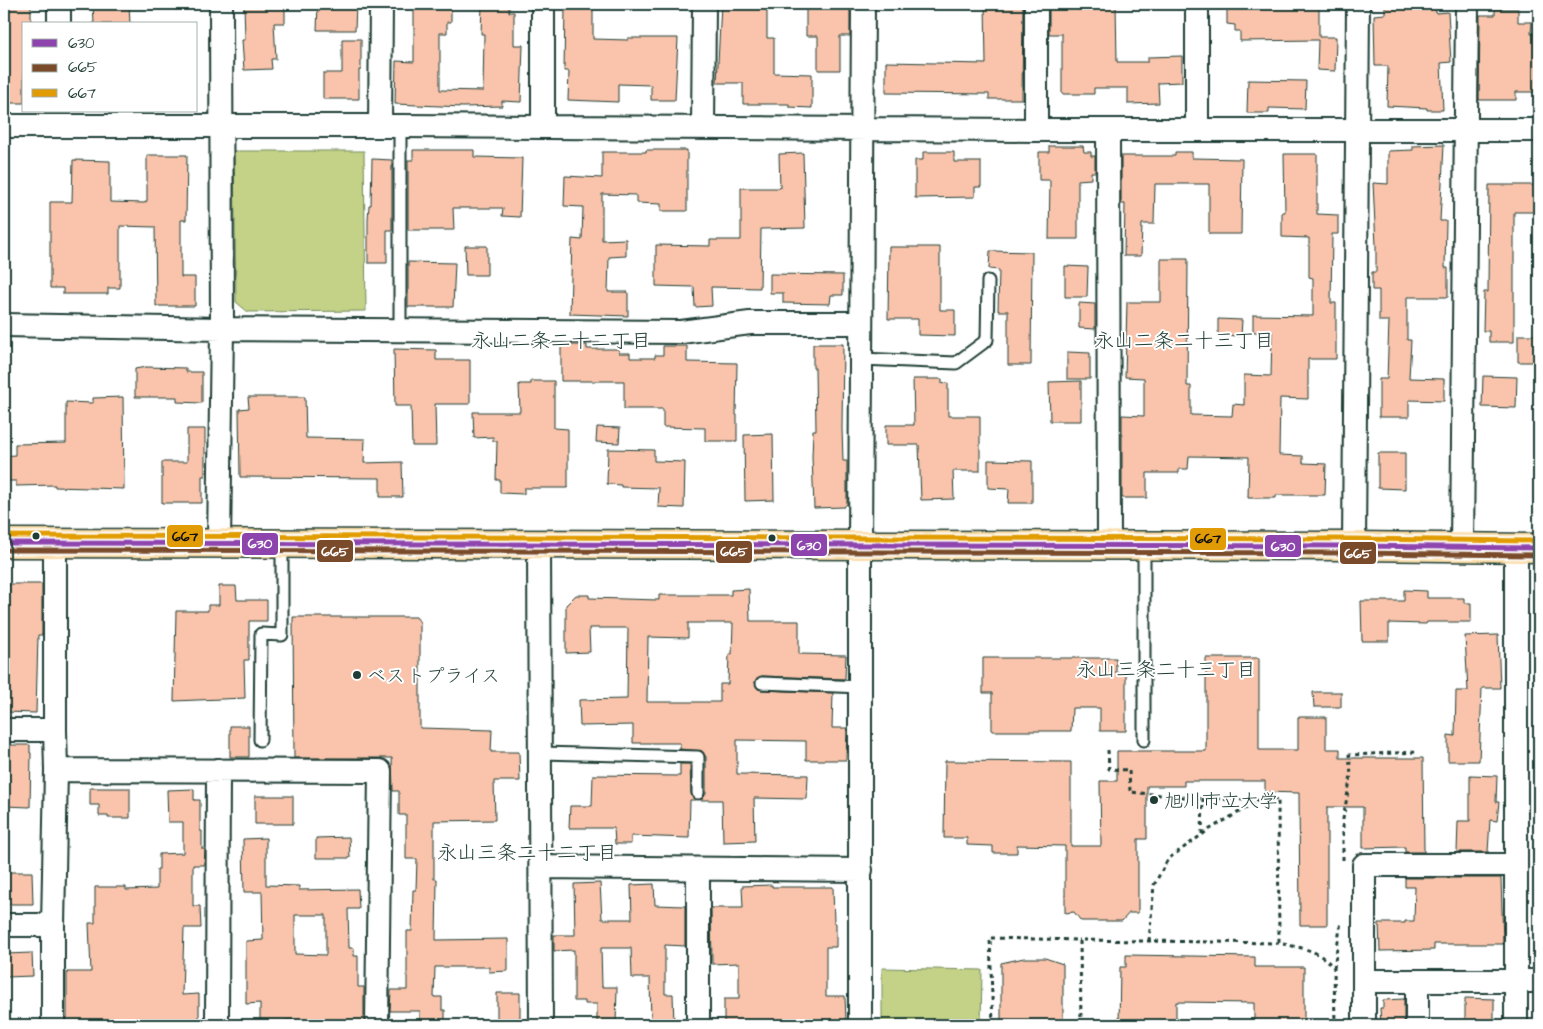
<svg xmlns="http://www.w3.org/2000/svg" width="1543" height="1029" viewBox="0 0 1543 1029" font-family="'Architects Daughter','Klee One',sans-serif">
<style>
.green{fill:#c3d286;stroke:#71885d}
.building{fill:#f9c4ab;stroke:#1f3d34;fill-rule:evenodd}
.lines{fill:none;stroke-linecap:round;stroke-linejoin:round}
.lane-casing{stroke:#1f3d34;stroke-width:15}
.street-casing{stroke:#1f3d34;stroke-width:26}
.highway-casing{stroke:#1f3d34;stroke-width:31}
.path{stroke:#1f3d34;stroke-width:3;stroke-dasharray:4 4;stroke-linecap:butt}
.lane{stroke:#fff;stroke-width:11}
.street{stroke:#fff;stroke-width:22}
.highway{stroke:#faddab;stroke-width:28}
.bus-1-casing{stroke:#fff;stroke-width:9}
.bus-2-casing{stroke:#fff;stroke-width:9}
.bus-3-casing{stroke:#fff;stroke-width:9}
.bus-1{stroke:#8e44ad;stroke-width:5}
.bus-2{stroke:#7a4b2a;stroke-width:5}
.bus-3{stroke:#e19c05;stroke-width:5}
.bus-dot{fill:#1f3d34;stroke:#fff;stroke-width:2}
.labels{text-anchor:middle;stroke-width:4;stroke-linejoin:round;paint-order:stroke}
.poi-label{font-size:19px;fill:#1f3d34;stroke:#fff;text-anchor:start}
.neighbourhood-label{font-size:20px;fill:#1f3d34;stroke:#fff}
.line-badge{stroke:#fff;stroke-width:2}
.badge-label{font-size:14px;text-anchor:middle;font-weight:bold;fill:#fff}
.pale-badge-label{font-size:14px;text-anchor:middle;font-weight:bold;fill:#111}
</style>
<rect width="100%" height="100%" fill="#fff"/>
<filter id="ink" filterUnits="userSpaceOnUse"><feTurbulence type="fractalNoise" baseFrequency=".02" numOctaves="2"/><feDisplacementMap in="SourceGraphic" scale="10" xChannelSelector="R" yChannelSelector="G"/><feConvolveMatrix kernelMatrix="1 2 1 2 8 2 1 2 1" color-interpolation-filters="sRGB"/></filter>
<g filter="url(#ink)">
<path class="green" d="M234,151h130l2,160 -118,1 -12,-10z
M882,968l100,2 -1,55h-99z"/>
<path class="building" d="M7,4h24v20h-7v79h-20v-28h3z
M93,4h36l1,20h-36z
M244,4h41v19h-11l2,36h-5l1,10 -28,1 -2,-30h3z
M318,4h38l-1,26h-38z
M414,4h37v18h-4v11h-7v57l43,1 1,-57h-3l1,-30h27v8h5v33h9l-2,57 -19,-1v5l-39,1 -68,-3 1,-43 18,1z
M721,4h46v34h7v35l38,1v34l-23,-1v-3h-46v-21h-26z
M806,4h27v3h17v29h-10v34h-22v-34h-12z
M985,4l38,1 -1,94h-33v-5l-103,-1v-31l100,2z
M1049,4h67l1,58h31v-5l34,-1v26l-24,1 1,20 -31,1v-16h-34v6h-32v-60h-13z
M1227,4h92v33h17l-1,34 -18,-1 1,-30 -78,1v-10h-5v-6l-8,-1z
M1385,4l50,1 1,8 12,-1 3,50 -10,1 2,47h-16v-2l-40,-2 1,-40h-13l-1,-51 11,-1z
M593,5v34l35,1v-2h50l-3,62h-24v-15l-33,-1v18l-50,-2 1,-29h-5l1,-65z
M1495,9h23v13h14l-1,12h8v58h-23v8h-37l1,-85h15z
M342,39h19v31h-2v29h-36v-26h19z
M1248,80l58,1 -1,28 -36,-1v5h-22z
M1444,145l-4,76h6l-1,47h3v29h-41v43h4l-2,38 35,1v22l-35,-1v17h-30v-38h8l2,-58h-10v-31h-7v-18h4v-26l-3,-63 15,1v-33l25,-1v-4z
M1049,146h34l1,6h7v4h4v16h-4v7l-13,1v59h-29l1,-59h-11v-28h10z
M413,150h61v7l48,1 -2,59 -18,-1 1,-8h-50l1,22h-46v-70h5z
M646,150h41v61h-26v-7l-25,-1v-8l-34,-1v46l24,-1v17l-17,1 -1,35h20v24l-58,-2 2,-75 10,1 1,-33 -19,-1 1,-30 37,2v-26h44z
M923,152h31v10h27v25h-6v10l-60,1v-38h8z
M1175,152h17v6l50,1 -1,75h-32v-50h-54l-1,40h-12l-1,32h-17l1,-52h-4v-48h54z
M803,153l2,75 -44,1 -1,59 -49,-1 1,19 -17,1 -1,-20 -38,-1v-41l54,1v-6h31v-52h39l-1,-34z
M1284,154h33v60l21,1v19h-6l-1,69h5v56h-28v40l-28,-1 -1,57 24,1v7l23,1 -1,31h-49v3h-28l1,-41 -60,-1 -1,13h-9v4h-32v25h-25v-83l22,1v-38l-19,-1 2,-75h34v-43h27l-1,127h4v29l41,1 1,-12 11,1v-30l27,1 1,-44h-19v-17l60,1v-38l-4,-1v-39l-27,-1v-25h3z
M147,155h40l-1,65h-5v57h14v29h-39l-1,-79 -35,-1v62h-12v6h-45v-6h-13v-86h22l1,-42 37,1v41l34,1 3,-2z
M372,159l20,1v70h-5v33h-19v-44l1,-14h2z
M1489,185h50v27h-25v130h-25v-11h-6l1,-39h4z
M465,246h22v29h-21z
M889,247h51v63h15v26l-37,-1v-16h-30z
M990,251l42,1 -1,113h-23v-54h-10l1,-41 -10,-1z
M408,262l47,1 -2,44h-45z
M1065,266l23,1 -1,30h-22z
M770,274l73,1v20h-12l-1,9 -47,-1v-10h-13z
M1079,303l16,1v25l-16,-1z
M1218,319l24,1 -1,16 -23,-1z
M1518,335h21v27h-21z
M813,344h30l-1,84 1,33h4v43l-3,3 -30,1 -2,-51 1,-27h3l-1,-62h-2z
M561,345h26v4h32v4h11v5h25v-3h8v-9h24v16l50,1 -1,52h1v26h-32v-13l-42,-1v-18h-39v-28h-63z
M394,349l42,1v10h34v44h-35l1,42h-24l-1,-40h-16z
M1067,352l23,1v26h-23z
M146,367l40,1v4h16v31l-25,-1v-5h-42v-28z
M1483,376l34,1 -1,31 -34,-1z
M913,379h29v5l6,-1v33h32v55h-27l1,28 -33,1 -2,-55h-33v-20h28z
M531,381h23v47l14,1v59h-44v6l-24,-1v-13h-4l1,-39h-4v-4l-19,1 -1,-26h47l-1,-28h12z
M1081,381v40h-31l-1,-39z
M123,397l1,92 -69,-2v-2l-39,1v-5h-12v-25l11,-1v-11l51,-1v-41l27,1v-5z
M248,397h57l1,41 59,1 -1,24 38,-1 1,35h-23v-19l-140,-1 -1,-68 10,-1z
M597,427l23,1 -1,15 -23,-1z
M187,429h18v47h-3v27h-40v-41h25z
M773,434l1,66 -29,1 -1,-66z
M608,449l46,1v11l31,1 -1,46 -26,-1 1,-19 -38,-1v-2l-14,-1z
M1378,453h27v36l-27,-1z
M988,460l44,1v42h-24l1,-14 -21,-1z
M9,584h33v51h-4l-2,78 -30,-1 2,-49h-4v-39h5z
M219,586h17l1,14h30v21h-18v39h-5l1,38 -71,3 2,-90h32v-6h11z
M749,589l1,32h49v33l47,1 -1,24 -83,-3 -6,3 -1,4 3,6 4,1 71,3 -1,35h15l-1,32h-40v-19l-69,-1v34l71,1 -1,24 -53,-1 1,43 -32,1 -1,-42h-22l4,-3 2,-4v-36l-4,-6 -22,-2v-6h-47v-18l-53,1 -1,-26 48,-1 1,-71h-39l1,24 -24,1v-48l10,-10h13v3l70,2v-5h72v-5zM688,623h45l-1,31h-3l-1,30h-8v18h-73l1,-65 40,1z
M1404,590l23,1v7h37v5h7v19h-44l-1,2 -37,-1v18h-27l-1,-40h43z
M293,617h123l4,5v106l72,2 -1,22h28l1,29h-26l1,39 -61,1v58h3l-1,61 72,-1v32l-19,1v-5h-54l-1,30h8v13h3v15h-25v-14h-30l1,-21h16v-59h5l1,-41h3l1,-31h-11v-44h-7v-24h-6l-1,-33h-98z
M1498,635l2,53h-18l-3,73h-31v-26l7,1 1,-45h12l-3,-55z
M983,658h133v15h10v58h-26v-23h-28l-1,23h-79v-38h-9z
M1206,658h53v92h39v-33h28v32h14v9h83l1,94h-19v-5l-42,1v-41h-36v118h-27l-1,-132 -34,-1v-11h-81v5h-37v53h-9v74h-9l-7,8h-41l-7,-9 -9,1v-67l-48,-1v8h-24v-7l-26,-1v-7h-23l1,-77 126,1v84h30l-1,-65h17v-30h89z
M1313,692h28v15h-27z
M230,726h19v31h-19z
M7,745h23v8h1l-1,54 -26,-1v-34h4z
M680,764h10l1,29 1,4 4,3h-6l-1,38 -58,-2v8h-16l-1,-16h-45l1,-22h22l1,-31 87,1z
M1470,775l27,1 -1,26h3l-2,19 -7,-1 -2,32h-31l1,-31h12z
M90,788h40v30h-22v-2h-9v-11h-9z
M194,789v11h6v31h2v18h3l-1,16h-11v41h7l1,22h-17l-2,67 17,-1v30l-45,1 -87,-3v-50h24l-2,-49h6v-36h31v3l31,-1v-20h2v-15l24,-1v-31h-15l-1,-32z
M255,796h38v28h-38z
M349,837l1,21h-34v-20z
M266,838v47l33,1v4l59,-1 1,20h-11l1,39h5v8h4v31h6v38h-17v-5h-62v5h-25v-22l-14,1v-63l17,-1 -1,-48h-18l-1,-53zM295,915h31v40l-31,-1z
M4,872h28l1,32h-29z
M1405,878h96l2,66h-69v6l-54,1 -1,-28h26v-2h9l1,-34h-10z
M600,883l2,36h30l-1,-34 23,-1 1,21 30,1v40l-20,-1v49h8l1,31h-23l-1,-47h-18l-1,-30h-30l1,39h15l-1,38h-19v-21h-12v-3h-11v-51l-20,1v-16h21l-1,-51z
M772,885v2h61l1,36h2v24h-10v49h19l1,25h-68v3l-16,1h-38v-26h15v-36l-27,1 -1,-56h32l-1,-22z
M32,953l1,23 -27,1 -1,-23z
M1126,955l129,2v10h49v58h-50v-22l-78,-1v23h-57l1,-58h6z
M1024,958h21l18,6v61h-62v-62z
M497,993h23v32h-23z
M1465,998l29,1v26h-29z
M1404,999v26h-23l-1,-17h3v-8z"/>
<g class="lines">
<defs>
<path id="lane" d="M400,126v204
M861,359l95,4 31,-23 1,-59
M1144,547v193
M762,683l99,4
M260,740l1,-106 21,1v-92
M541,753l157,4v36"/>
<path id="street" d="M59,24v-20
M4,126h396l636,4h503
M380,126l1,-122
M543,127v-123
M703,128l1,-124
M1036,130v-126
M1108,130l1,416
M1197,130v-126
M4,325l218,4 459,3 69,-9h111
M219,543l3,-214 -1,-325
M539,544l2,481
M1354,546l4,-542
M1462,547l5,-543
M4,730h51
M56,770l324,1 -3,254
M541,867l320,3
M698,869v156
M4,925h49
M1364,981h175
M1417,981v44
M53,1025v-100l3,-155 -1,-40v-187
M217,1025l1,-255
M860,1025v-479l3,-542
M1364,1025v-160h152
M1516,1025v-477"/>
<path id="highway" d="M4,543l1350,3 185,2"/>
</defs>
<use href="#lane" class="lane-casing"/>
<use href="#street" class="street-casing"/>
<use href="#highway" class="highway-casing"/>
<path class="path" d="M1108,750l1,19 20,1 1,22 73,7
M1202,834l1,-35 55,1
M1343,860v-41l8,-44 -2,-20 69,-3
M1149,941l5,-56 14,-26 42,-30 50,-29 18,-1 1,144
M1334,968l7,-47
M993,1025l-3,-87 90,2
M1081,1025l-1,-85 199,3c25,6 37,5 55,25l1,57"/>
<use href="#lane" class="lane"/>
<use href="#street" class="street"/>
<use href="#highway" class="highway"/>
<defs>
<path id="bus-1" d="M4,543l1350,3 185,2"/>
<path id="bus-2" d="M4,550l1350,3 185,2"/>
<path id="bus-3" d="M4,536l1350,3 185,2"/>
</defs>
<use href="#bus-1" class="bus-1-casing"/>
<use href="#bus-2" class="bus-2-casing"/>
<use href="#bus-3" class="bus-3-casing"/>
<use href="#bus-1" class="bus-1"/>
<use href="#bus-2" class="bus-2"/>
<use href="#bus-3" class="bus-3"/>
</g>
</g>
<g class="bus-dot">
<circle cx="36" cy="536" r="4.5"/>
<circle cx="772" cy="538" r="4.5"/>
<circle cx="357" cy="675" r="5"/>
<circle cx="1154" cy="800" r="5"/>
</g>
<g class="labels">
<g class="poi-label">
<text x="367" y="682">ベストプライス</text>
<text x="1164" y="807">旭川市立大学</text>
</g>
<g class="neighbourhood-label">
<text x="561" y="347">永山二条二十二丁目</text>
<text x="1184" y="347">永山二条二十三丁目</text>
<text x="1166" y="676">永山三条二十三丁目</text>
<text x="527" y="859">永山三条二十二丁目</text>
</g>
</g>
<g class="line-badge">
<rect x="166" y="524" width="38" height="24" rx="5" fill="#e19c05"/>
<rect x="1189" y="527" width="38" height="24" rx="5" fill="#e19c05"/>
<rect x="241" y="532" width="38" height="24" rx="5" fill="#8e44ad"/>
<rect x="790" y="533" width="38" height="24" rx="5" fill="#8e44ad"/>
<rect x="1264" y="534" width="38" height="24" rx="5" fill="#8e44ad"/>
<rect x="316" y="539" width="38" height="24" rx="5" fill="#7a4b2a"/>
<rect x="715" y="540" width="38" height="24" rx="5" fill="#7a4b2a"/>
<rect x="1339" y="541" width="38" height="24" rx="5" fill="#7a4b2a"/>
</g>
<g class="badge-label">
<text x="260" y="548">630</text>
<text x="809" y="550">630</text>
<text x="1283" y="551">630</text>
<text x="335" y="556">665</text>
<text x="734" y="556">665</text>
<text x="1358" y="558">665</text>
</g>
<g class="pale-badge-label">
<text x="185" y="541">667</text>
<text x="1208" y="543">667</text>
</g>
<rect width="1543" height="1029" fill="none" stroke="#fff" stroke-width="20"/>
<rect x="10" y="10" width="1523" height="1009" fill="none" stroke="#1f3d34" stroke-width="2" filter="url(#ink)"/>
<rect x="22" y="22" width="175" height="90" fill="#ffffff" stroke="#a5b1ae"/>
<rect x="32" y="39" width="25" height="8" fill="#8e44ad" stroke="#a5b1ae"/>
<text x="68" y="48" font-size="15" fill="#1f3d34">630</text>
<rect x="32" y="64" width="25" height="8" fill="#7a4b2a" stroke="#a5b1ae"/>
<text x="68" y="72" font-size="15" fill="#1f3d34">665</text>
<rect x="32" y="89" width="25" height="8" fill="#e19c05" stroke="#a5b1ae"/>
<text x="68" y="98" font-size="15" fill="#1f3d34">667</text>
</svg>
